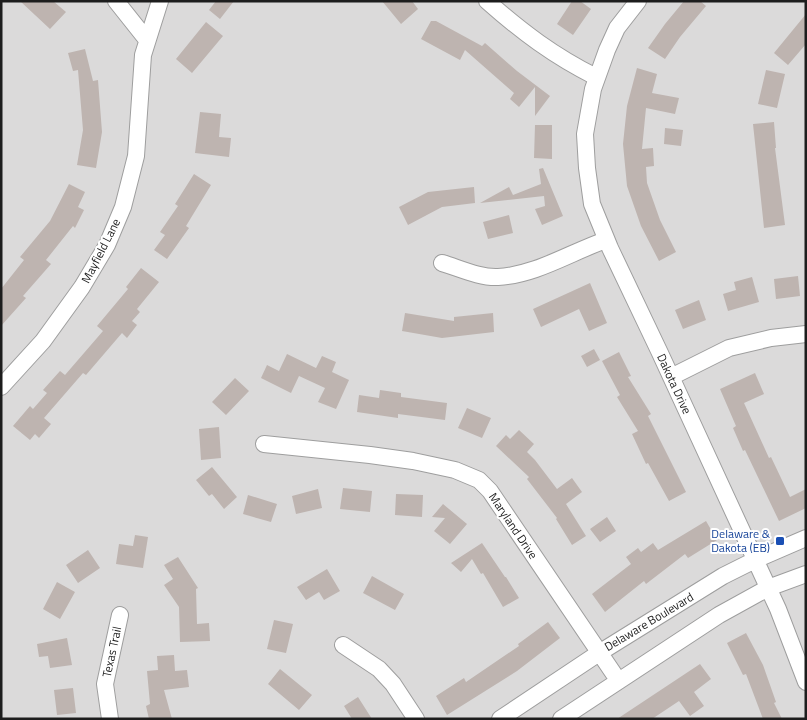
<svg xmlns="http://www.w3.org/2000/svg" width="807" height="720" viewBox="0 0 807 720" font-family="'Titillium Web',sans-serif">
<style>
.residential{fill:#dbdada}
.building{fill:#beb4b0}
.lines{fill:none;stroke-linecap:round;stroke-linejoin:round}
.minor-casing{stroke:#9e9e9e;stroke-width:18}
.minor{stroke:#fff;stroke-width:16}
.transit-dot{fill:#1a4fb4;stroke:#fff;stroke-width:2}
.labels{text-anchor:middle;stroke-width:4;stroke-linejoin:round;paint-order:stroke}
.street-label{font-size:12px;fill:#1d1d1d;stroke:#fff}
.transit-label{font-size:12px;fill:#164399;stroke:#fff;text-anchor:end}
</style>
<rect width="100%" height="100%" fill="#eee9e4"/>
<path class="residential" d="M1,1h805v718h-805z"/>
<path class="building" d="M20,1h33l13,11 -16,17z
M216,1h18l-14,18 -11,-9z
M382,1h30l6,8 -17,15z
M572,1h8l11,8 -18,26 -16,-11z
M684,1h16l6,5 -26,31 -15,22 -17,-11 17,-24z
M806,14v30l-18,21 -14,-12z
M431,21h5l46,25 3,-3 32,28 33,25 -15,20v-29l-16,20 -9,-8 4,-6 -49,-43 -5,10 -39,-21z
M206,22l17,14 -31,37 -16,-14z
M85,49l8,32 5,-1 4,52 -6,36 -19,-3 6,-35 -5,-60 -5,1 -5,-18z
M637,68l20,6 -5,19 27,5 -4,16 -29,-6 -4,41 11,-1 1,18 -8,1 1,16 13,37 16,32 -17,9 -18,-35 -14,-40 -4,-42 4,-38z
M766,70l19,4 -8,34 -19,-4z
M200,112l21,2 -2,23 12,1 -2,19 -34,-4z
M774,122l2,26h-1l10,77 -21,3 -11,-104z
M535,125h17v34l-18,-1z
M665,128l18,2 -2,16 -17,-2z
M543,168l20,48 -21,9 -7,-16 10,-3 -1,-10 -64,7 29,-16 4,8 28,-11 -2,-15z
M194,174l17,11 -25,41 3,2 -22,31 -13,-9 11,-15 -5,-3 18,-26 -3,-2z
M69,184l16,8 -7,15 6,3 -9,18 -2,-2 -27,34 5,4 -28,32 3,2 -25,28v-37l23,-29 -4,-3 30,-36z
M474,187l1,16 -33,4 -34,18 -9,-18 29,-15z
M509,215l4,18 -25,6 -5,-17z
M141,268l18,14 -22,27 3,3 -8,9 5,4 -10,13 -5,-5 -36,42 -3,-2 -39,45 7,6 -12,14 -4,-4 -5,6 -17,-14 17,-20 3,3 14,-16 -4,-3 17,-19 5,4 38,-44 -6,-5 31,-37 -2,-2z
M798,276l2,20 -24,3 -2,-20z
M752,277l7,25 -31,9 -5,-17 13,-4 -2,-8z
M590,283l17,40 -18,8 -10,-22 -38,18 -8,-18z
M699,300l7,20 -23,9 -8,-19z
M405,313l49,8v-4l39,-4 1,19 -52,6 -40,-7z
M594,349l6,11 -13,7 -6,-11z
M619,352l12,24 -3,1 23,37 -3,2 38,76 -17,9 -21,-38 -2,1 -14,-30 6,-3 -21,-34 3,-2 -18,-34z
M287,354l29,14 6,-12 14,6 -4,10 17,8 -13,29 -18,-7 7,-14 -26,-12 -8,17 -30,-15 6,-13 12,6z
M755,373l9,21 -20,9 25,55 2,-1 19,40 16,-8v19l-27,13 -34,-71 -2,1 -10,-23 3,-2 -16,-37z
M235,378l14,13 -23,24 -14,-13z
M380,390l21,3v4l46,6 -2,17 -47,-6v4l-41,-6 2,-17 20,3z
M467,408l24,10 -9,20 -24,-10z
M219,427l2,31 -20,2 -2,-31z
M519,430l15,14 -7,8 8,8 22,29 15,-11 10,14 -16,12 20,32 -14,9 -16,-26 1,-1 -30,-39 2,-2 -33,-31 10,-11 4,4z
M212,467l25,30 -13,12 -12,-15 -3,2 -13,-16z
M343,488l29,3 -2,21 -30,-3z
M318,489l4,19 -26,6 -4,-18z
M396,494l27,1 -1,22 -27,-2z
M248,495l29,9 -6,18 -28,-8z
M443,504l24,20 -17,20 -16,-13 11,-13 -13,-1z
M607,517l9,14 -16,11 -10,-13z
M706,521l11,19 -29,18 -3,-4 -39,30 -2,-3 -39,31 -13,-18 39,-30 -5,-7 12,-9 3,4 12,-9 5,7z
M135,535l13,2 -5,31 -27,-4 3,-20 14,2z
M482,543l23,34h1l13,21 -16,9 -20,-34 -2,1 -9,-15 -11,13 -10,-9z
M88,550l12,18 -22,15 -12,-18z
M178,557l20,31 -2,1 1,35 12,-1 1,18 -30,1 -1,-35 -15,-22 9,-6 -9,-14z
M327,569l13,22 -16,9 -5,-8 -13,8 -9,-13z
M372,576l32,18 -9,16 -32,-17z
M57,582l18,10 -15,27 -17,-10z
M274,620l19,4 -7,29 -19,-4z
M548,622l12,16 -43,33 -70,44 -11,-19 28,-18 2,4 53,-36 -1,-2z
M746,633l17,32 13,37 -2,1 8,16h-19l-17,-45 -3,1 -16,-32z
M67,638l5,27 -22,3 -2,-12 -9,1 -2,-13z
M174,655l1,16 12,-1 2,17 -25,3 8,29h-23l-3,-13 4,-2 -3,-33 11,-1 -1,-14z
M700,664l11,15 -17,13 10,14 -14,10 -11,-15 -27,18h-35z
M280,669l32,26 -13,15 -31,-26z
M73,688l3,25 -19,2 -3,-25z
M358,697l14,22h-20l-8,-13z"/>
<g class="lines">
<defs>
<path id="minor" d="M116,1l31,39
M487,1c35,31 67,55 109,76
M638,1l-21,27 -10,22 -14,39 -8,45 2,34 5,36 18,44 50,105 118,256 28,73
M442,263c17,5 38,15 56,14 38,-2 73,-25 108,-37
M671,377l58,-29 42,-10 35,-4
M1,387l42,-46 39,-54 25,-42 16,-38 13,-51 7,-101 17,-54
M264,444l106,11 43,6 42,9 24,10 11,11 128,189
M343,645l36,24 14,15 23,35
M110,719l-5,-35 15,-69
M500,719l99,-66 124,-77 32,-16 51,-22
M561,719l158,-104 49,-27 38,-14"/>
</defs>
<use href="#minor" class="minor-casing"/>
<use href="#minor" class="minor"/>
</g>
<rect class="transit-dot" x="775" y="536" width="10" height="10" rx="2.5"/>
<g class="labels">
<g class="street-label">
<text transform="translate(101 251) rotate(-63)" y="4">Mayfield Lane</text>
<text transform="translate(674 384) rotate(65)" y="4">Dakota Drive</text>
<text transform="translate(513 526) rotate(56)" y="4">Maryland Drive</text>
<text transform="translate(649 622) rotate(-31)" y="4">Delaware Boulevard</text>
<text transform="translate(112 652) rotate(-78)" y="4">Texas Trail</text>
</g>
<g class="transit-label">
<text x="770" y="538">Delaware &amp;<tspan x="770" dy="14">Dakota (EB)</tspan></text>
</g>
</g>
<rect width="807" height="720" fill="none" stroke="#1d1d1d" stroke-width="5"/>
</svg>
